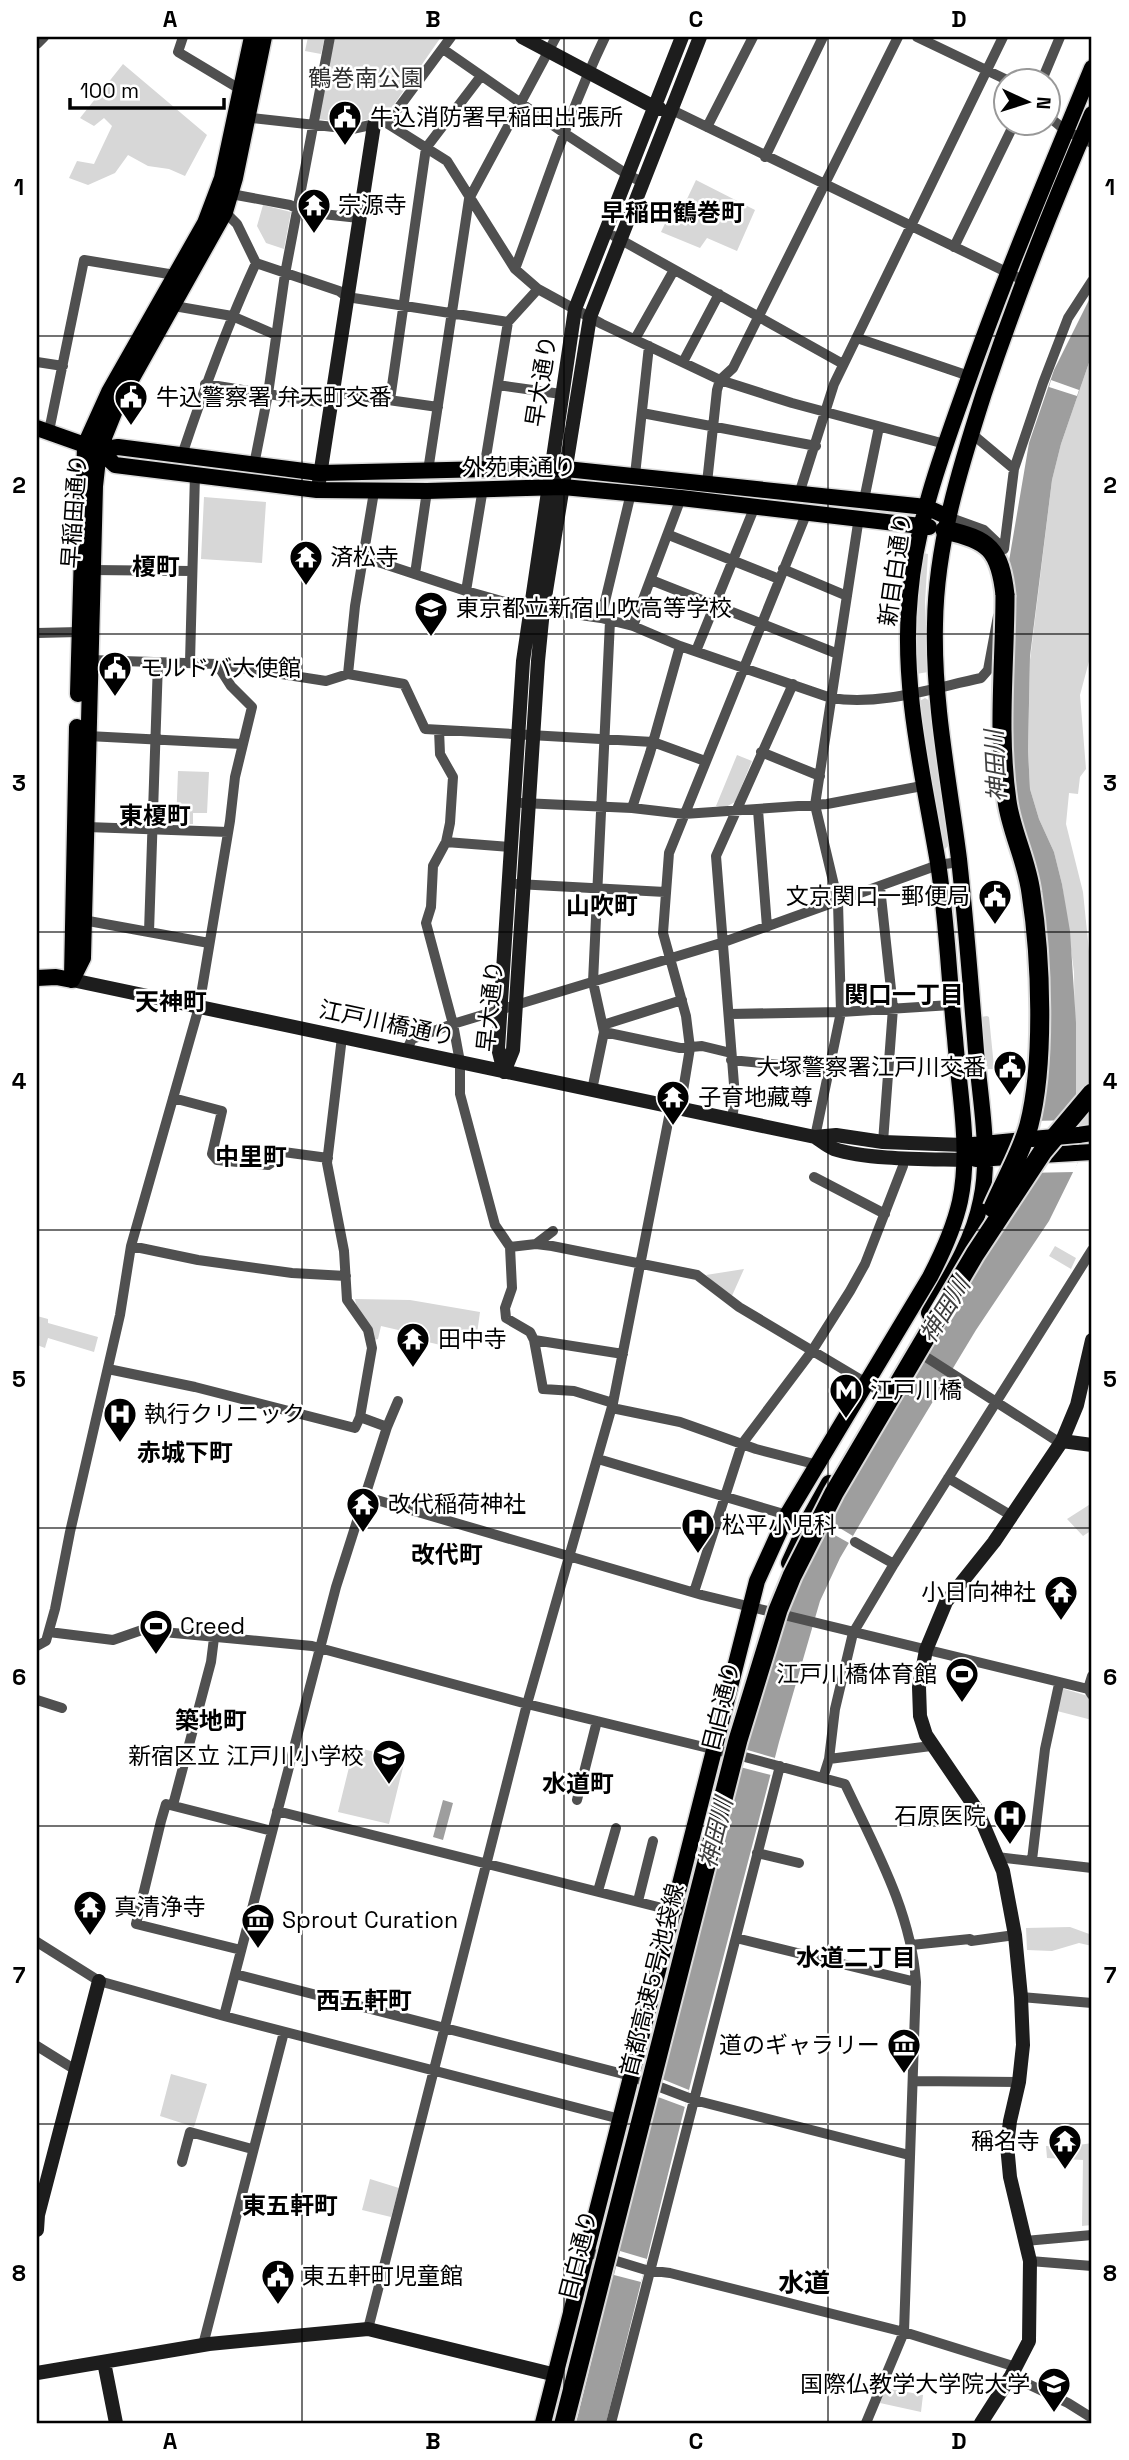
<svg xmlns="http://www.w3.org/2000/svg" width="1129" height="2460" viewBox="0 0 1129 2460" font-family="'Space Grotesk','Noto Sans JP',sans-serif">
<style>
.green{fill:#d7d7d7}
.water{fill:#9e9e9e}
.pier{fill:#fff}
.lines{fill:none;stroke-linecap:round;stroke-linejoin:round}
.primary-casing{stroke:#dbdbdb;stroke-width:19}
.highway-casing{stroke:#dbdbdb;stroke-width:23}
.street{stroke:#505050;stroke-width:10}
.secondary{stroke:#1d1d1d;stroke-width:14}
.primary{stroke:#000;stroke-width:16}
.highway{stroke:#000;stroke-width:19}
.primary-bridge-casing{stroke:#dbdbdb;stroke-width:19;stroke-linecap:butt}
.highway-bridge-casing{stroke:#dbdbdb;stroke-width:23;stroke-linecap:butt}
.primary-bridge{stroke:#000;stroke-width:16}
.highway-bridge{stroke:#000;stroke-width:19}
.grid{fill:none;stroke:#000;stroke-width:2;stroke-opacity:0.55}
.labels{text-anchor:middle;stroke-width:5;stroke-linejoin:round;paint-order:stroke}
.park-label{font-size:23px;fill:#2e2e2e;stroke:#fff}
.poi-label{font-size:23px;fill:#000;stroke:#fff;text-anchor:start}
.street-label{font-size:23px;fill:#000;stroke:#fff}
.neighbourhood-label{font-size:24px;font-weight:bold;fill:#000;stroke:#fff}
.water-label{font-size:24px;font-style:italic;fill:#3f3f3f;stroke:#fff}
.quarter-label{font-size:26px;font-weight:bold;fill:#000;stroke:#fff}
.neatline{fill:none;stroke:#000;stroke-width:2.5}
.grid-label{font-size:23px;text-anchor:middle;font-weight:bold;fill:#000}
</style>
<rect width="100%" height="100%" fill="#fff"/>
<path class="green" d="M308,37h17l-4,17 -16,-3z
M335,37h106l-55,79 -36,7 -33,-4z
M123,64l84,71 -22,41 -16,-7 -21,-3 -20,-11 -13,18 -27,12 -19,-7 8,-17 17,3 18,-38 -8,-8 -10,8 -14,-8z
M696,180l59,30 -18,41 -30,-13 -7,10 -39,-16 8,-17 9,3z
M263,205l28,7 -7,37 -18,-6 -9,-17z
M1092,354v296l-12,45 6,74 -6,8 -2,17 -9,-1 -3,31 17,68 9,89v142l-16,4 -2,-155 -12,-88 -8,-32 -15,-33 -9,-30 -2,-39 2,-90 22,-180 9,-36z
M522,476v2l-182,5v-1z
M204,497l62,5 -4,61 -61,-4z
M923,553l5,1 -3,48 3,70 -12,2 2,-83z
M925,698l5,3 2,7 17,124 -1,14 -3,3 -4,-3 -23,-144z
M737,755l15,6 -17,41 -11,6 -8,-2z
M178,771l31,1 -2,41h-14v11h-17z
M951,888l2,13 9,107h-3l-12,-119z
M987,1016l2,1 5,50 -1,2h-8l-4,-52z
M1055,1246l21,12 -5,11 -22,-13z
M744,1269l-13,29 -25,-23z
M355,1299l55,1 70,12 -4,29 -16,-2 -3,10 -50,-12v-5l-26,-6 -3,13 -4,1 -17,-31z
M37,1316l11,3v4l50,14 -4,15 -46,-14 -3,10 -8,-3z
M1092,1503v27l-9,6 -16,-17z
M1061,1688l27,8 4,5v19l-35,-9z
M354,1747l51,12 -16,65 -51,-12z
M1070,1927l22,8v11l-13,-3 -27,8 -25,-1 -1,-22z
M171,2074l36,10 -13,43 -34,-11z
M1092,2143v82l-10,1 1,-66 -36,-2 -1,-12h26z
M370,2179l29,9 -8,29 -29,-7z
M886,2388l37,7 -2,17 -41,-9z"/>
<path class="water" d="M1092,294v60l-31,90 -9,36 -22,176 -2,94 2,39 9,30 15,33 8,32 8,47 6,92v119l2,20 -29,59 -73,109 -79,131 -57,97 -20,43 -41,141 -88,340 -85,341h-30l137,-556 42,-160 24,-79 26,-64 62,-113 143,-246 17,-120 6,-113 -35,-308 11,-103 20,-118 25,-73z
M443,1800l10,3 -10,37 -10,-3z"/>
<path class="pier" d="M1051,380l28,10 -2,6 -28,-9z
M1076,1120l2,42 -4,10 -50,1 8,-52z
M828,1521l25,15 -4,7 -25,-14z
M744,1749l31,9 -4,17 -31,-8z
M662,2079l27,11 -4,17 -27,-10z
M620,2251l27,8 -6,23 -27,-7z"/>
<g class="lines">
<defs>
<path id="primary" d="M37,428l62,22 16,15 202,25 110,1 136,-4 118,11 248,29
M99,450l19,-3 202,26 210,-5 36,1 341,36 19,2 22,10
M78,694l7,-249 24,-53 96,-169 17,-45 30,-141
M72,977l5,-250
M37,978l19,-1 16,3
M72,980l11,-22 12,-472 4,-36 19,-47 107,-191 10,-34 29,-141
M1078,1135l14,-2
M973,1145l59,-6
M976,1159l116,-7
M929,1313c21,-36 44,-72 52,-113 10,-45 -1,-102 -5,-149 -5,-64 -10,-128 -17,-192 -10,-78 -26,-156 -24,-235 1,-80 25,-156 49,-231 32,-95 68,-187 108,-279
M789,1563l21,-46 19,-34
M543,2423l214,-842 30,-66 143,-238c13,-25 24,-49 30,-76 11,-52 -1,-110 -5,-163 -6,-58 -8,-117 -17,-175 -15,-89 -37,-177 -28,-268 6,-71 31,-139 55,-206 38,-109 83,-214 127,-321"/>
<path id="highway" d="M945,530c44,10 55,19 60,65"/>
</defs>
<use href="#primary" class="primary-casing"/>
<use href="#highway" class="highway-casing"/>
<path class="street" d="M183,37l-5,15 65,39
M917,37l90,43
M37,44l7,-7
M443,49l121,84 64,42 14,7
M1042,80l18,-43
M672,110l351,170
M1048,116l18,15 26,12
M242,117l110,12 33,-7 9,-8 57,-77
M385,122l62,39 68,108 23,20 64,35 118,56 72,23 153,41
M707,127l46,-90
M765,157l58,-120
M231,194l59,11 14,7 55,6
M225,212l12,12 19,39 83,28 8,6 161,25 30,-33
M614,236l229,128
M954,247l61,-125
M515,269c29,-78 54,-157 90,-232
M174,306l58,10 44,19
M857,338l112,38
M635,339l39,-69
M37,362l26,4
M683,362l36,-68
M205,384l126,20
M498,385l63,9
M332,392l106,15
M390,400l36,-252 55,-72
M642,413l174,33
M49,431l35,-171 91,15
M971,433l43,36
M182,455c22,-66 45,-129 74,-192
M254,465l14,-71 17,-120 45,-237
M484,469l24,-147
M428,471l41,-272 87,-162
M635,475l14,-129
M707,483l10,-93 3,-10 13,-12 165,-331
M799,494l35,-110 169,-347
M864,500l15,-73
M948,517l36,13 20,19 10,-80 29,-86 25,-65 24,-37
M669,535l110,44
M363,557l103,34 53,15 82,12 32,8 47,20 151,52c50,8 102,-10 150,-20l7,-8 10,-54
M783,569l64,27
M92,570l100,1
M415,574l12,-83
M651,580l187,74
M466,591l17,-103
M601,618l30,-125
M633,626l48,-128
M37,633l42,-1
M696,651l59,-145
M90,660l127,4 109,17 22,-7 56,10 21,45 228,13 52,19
M190,662l5,-188
M348,674l7,-68 19,-114
M88,736l154,8
M761,752l59,24
M522,803l110,5 52,6 143,-10 95,-18
M632,808l18,-55 30,-107
M758,810l9,117
M87,827l141,5
M446,842l65,5
M517,884l148,8
M880,887l13,121 -10,134
M83,920l126,23
M149,932l9,-270
M729,1014l112,-2 110,-7
M603,1025l79,-25
M604,1032l76,16 22,-2 29,7
M406,1051l6,-12 41,-15 -27,-101 5,-16 2,-41 13,-24 4,-19 3,-46 -13,-23 -1,-24
M731,1060l99,10
M592,1090l12,-58 -11,-50 17,-361
M173,1098l49,13 -10,43 5,6 51,5 6,-4 2,-10 52,7
M680,1109l10,-61 -4,-32 -23,-83 6,-80 138,-341
M732,1120l3,-23 -19,-241 77,-172
M815,1137l26,-125 -3,-110 -23,-97 44,-288
M814,1177l71,37
M536,1244l17,-13
M131,1246l67,14 94,13 54,3
M510,1247l26,-3 16,2 145,29 42,32 144,86
M534,1340l89,14
M915,1350l139,89 8,2
M108,1369l87,18 160,41 5,-11
M613,1403l-39,-12 -31,-2 -9,-49 -4,-8 -24,-14 -1,-10 7,-20 -2,-41 -15,-22 -35,-131v-32l-7,-38 268,-81 217,-78 21,-3
M612,1408l68,14 76,27 62,16
M387,1427l11,-26
M598,1459l189,56
M948,1478l64,38
M363,1496l339,99 386,94 4,6
M855,1542l39,22
M694,1592l48,-148 70,-93 38,-60 15,-27 38,-98v-8
M49,1632l64,8 29,-10 170,16 215,58 214,52 104,28c30,64 66,127 71,198l-12,350 -38,91
M37,1646l9,-5 9,-32 15,-77 50,-217 11,-69 68,-239 31,-186 5,-44 17,-70 -21,-21 -14,-22
M1088,1689l4,-13
M37,1700l25,8
M829,1759l102,-13
M823,1778l6,-19 6,-50 18,-76 41,-69 198,-314
M577,1800l20,-79
M173,1805l38,-143 3,-24
M277,1811l397,100 10,-1 10,-10
M757,1853l42,10
M997,1857l95,11
M1032,1860l13,-111 14,-65
M598,1891l18,-63
M638,1901l15,-60
M736,1938l180,44
M37,1942l62,39 125,35 396,103
M911,1945l59,-6 1,2 44,-6
M241,1950l-105,-26 25,-103 5,-17 106,27
M235,1974l396,102 63,24 215,55
M1021,1997l71,6
M224,2016l112,-429 51,-160 -27,-10 12,-69 -4,-18 -21,-30 -3,-49 -17,-88 15,-126
M37,2046l37,23
M913,2081l106,1
M182,2162l8,-30 62,17
M1025,2241l67,-6
M587,2252l59,18 24,3 234,59 112,35
M1030,2261l62,5
M368,2329l159,-625 86,-301 58,-296
M203,2345l81,-313
M1011,2376l57,27 24,15
M611,2423l169,-657"/>
<path class="secondary" d="M522,37l132,70 6,2
M319,482l55,-357
M72,980l743,157 21,-2 47,7 80,3
M504,1072l9,-22 25,-389 5,-51 47,-293 110,-280
M504,1072l-6,-24 25,-387 52,-352 107,-272
M815,1137c6,4 13,10 19,12 35,11 93,10 129,11
M1062,1441l30,4
M37,2230l1,-15 61,-234
M104,2362l12,61
M37,2373l172,-29 159,-15 188,46
M981,2423l30,-47 18,-35 1,-80 -20,-84 -3,-32 3,-24 9,-39 4,-37 -2,-48 -6,-62 -12,-64 -26,-61 -51,-75 -6,-19 -1,-29 7,-37 20,-48 48,-60 68,-101 15,-36 15,-65"/>
<use href="#primary" class="primary"/>
<use href="#highway" class="highway"/>
<defs>
<path id="primary-bridge" d="M1032,1139l46,-4"/>
<path id="highway-bridge" d="M993,1208c12,-28 28,-54 36,-83 16,-62 12,-168 2,-232 -4,-32 -20,-62 -24,-92 -10,-68 -2,-138 -2,-206
M564,2423l174,-683 40,-130 14,-34 42,-83 141,-239 68,-103 49,-58"/>
</defs>
<use href="#primary-bridge" class="primary-bridge-casing"/>
<use href="#highway-bridge" class="highway-bridge-casing"/>
<use href="#primary-bridge" class="primary-bridge"/>
<use href="#highway-bridge" class="highway-bridge"/>
</g>
<path class="grid" d="M302,37v2386M564,37v2386M828,37v2386M37,336h1055M37,634h1055M37,932h1055M37,1230h1055M37,1528h1055M37,1826h1055M37,2124h1055"/>
<defs>
<symbol id="civic-pin" viewBox="-11 -11 22 30"><path d="M0 17L-7.5 6A9.5 9.5 0 1 1 7.5 6Z" fill="#000" stroke="#fff"/><path d="M-.6-6.5H3V-4.5H.6V-3L4-1V1h2V6H-6V1h2V-1L-.6-3ZM-1.2 2.5V6h2.4V2.5Z" fill="#fff"/></symbol>
<symbol id="temple-pin" viewBox="-11 -11 22 30"><path d="M0 17L-7.5 6A9.5 9.5 0 1 1 7.5 6Z" fill="#000" stroke="#fff"/><path d="M0-6L5-2H3V0L6.5 2.5H4V6H1.5V3h-3V6H-4V2.5H-6.5L-3 0V-2H-5Z" fill="#fff"/></symbol>
<symbol id="school-pin" viewBox="-11 -11 22 30"><path d="M0 17L-7.5 6A9.5 9.5 0 1 1 7.5 6Z" fill="#000" stroke="#fff"/><path d="M0-5L7-2L0 1L-7-2ZM-4 1L0 2.5L4 1V4Q0 6-4 4Z" fill="#fff"/></symbol>
<symbol id="metro-pin" viewBox="-11 -11 22 30"><path d="M0 17L-7.5 6A9.5 9.5 0 1 1 7.5 6Z" fill="#000" stroke="#fff"/><path d="M-5.5 5V-5H-3L0 0L3-5H5.5V5H3V-.5L0 4L-3-.5V5Z" fill="#fff"/></symbol>
<symbol id="hospital-pin" viewBox="-11 -11 22 30"><path d="M0 17L-7.5 6A9.5 9.5 0 1 1 7.5 6Z" fill="#000" stroke="#fff"/><path d="M-5-5h3v3.5h4V-5h3V5h-3V1.5h-4V5h-3Z" fill="#fff"/></symbol>
<symbol id="stadium-pin" viewBox="-11 -11 22 30"><path d="M0 17L-7.5 6A9.5 9.5 0 1 1 7.5 6Z" fill="#000" stroke="#fff"/><path d="M0-5a6.5 5 0 1 0 0 10a6.5 5 0 1 0 0-10ZM-3.5-1.8h7v3.6h-7Z" fill="#fff"/></symbol>
<symbol id="museum-pin" viewBox="-11 -11 22 30"><path d="M0 17L-7.5 6A9.5 9.5 0 1 1 7.5 6Z" fill="#000" stroke="#fff"/><path d="M0-6L6-3V-2H-6V-3ZM-5-1h2V3h-2ZM-1-1h2V3h-2ZM3-1h2V3H3ZM-6 4H6V6H-6Z" fill="#fff"/></symbol>
<symbol id="university-pin" viewBox="-11 -11 22 30"><path d="M0 17L-7.5 6A9.5 9.5 0 1 1 7.5 6Z" fill="#000" stroke="#fff"/><path d="M0-5L7-2L0 1L-7-2ZM-4 1L0 2.5L4 1V4Q0 6-4 4Z" fill="#fff"/></symbol>
</defs>
<g fill-rule="evenodd">
<use href="#civic-pin" x="326" y="98" width="38" height="52"/>
<use href="#temple-pin" x="295" y="186" width="38" height="52"/>
<use href="#civic-pin" x="112" y="378" width="38" height="52"/>
<use href="#temple-pin" x="287" y="538" width="38" height="52"/>
<use href="#school-pin" x="412" y="589" width="38" height="52"/>
<use href="#civic-pin" x="96" y="649" width="38" height="52"/>
<use href="#civic-pin" x="976" y="877" width="38" height="52"/>
<use href="#civic-pin" x="991" y="1048" width="38" height="52"/>
<use href="#temple-pin" x="654" y="1078" width="38" height="52"/>
<use href="#temple-pin" x="394" y="1320" width="38" height="52"/>
<use href="#metro-pin" x="827" y="1371" width="38" height="52"/>
<use href="#hospital-pin" x="101" y="1395" width="38" height="52"/>
<use href="#temple-pin" x="344" y="1485" width="38" height="52"/>
<use href="#hospital-pin" x="679" y="1506" width="38" height="52"/>
<use href="#temple-pin" x="1042" y="1573" width="38" height="52"/>
<use href="#stadium-pin" x="137" y="1607" width="38" height="52"/>
<use href="#stadium-pin" x="943" y="1655" width="38" height="52"/>
<use href="#school-pin" x="370" y="1737" width="38" height="52"/>
<use href="#hospital-pin" x="991" y="1797" width="38" height="52"/>
<use href="#temple-pin" x="71" y="1888" width="38" height="52"/>
<use href="#museum-pin" x="239" y="1901" width="38" height="52"/>
<use href="#museum-pin" x="885" y="2026" width="38" height="52"/>
<use href="#temple-pin" x="1046" y="2122" width="38" height="52"/>
<use href="#civic-pin" x="259" y="2257" width="38" height="52"/>
<use href="#university-pin" x="1035" y="2365" width="38" height="52"/>
</g>
<g class="labels">
<g class="park-label">
<text x="366" y="86">鶴巻南公園</text>
</g>
<g class="poi-label">
<text x="370" y="125">牛込消防署早稲田出張所</text>
<text x="338" y="213">宗源寺</text>
<text x="156" y="405">牛込警察署 弁天町交番</text>
<text x="330" y="565">済松寺</text>
<text x="456" y="616">東京都立新宿山吹高等学校</text>
<text x="140" y="676">モルドバ大使館</text>
<text x="970" y="904" text-anchor="end">文京関口一郵便局</text>
<text x="986" y="1075" text-anchor="end">大塚警察署江戸川交番</text>
<text x="698" y="1105">子育地藏尊</text>
<text x="438" y="1347">田中寺</text>
<text x="870" y="1398">江戸川橋</text>
<text x="144" y="1422">執行クリニック</text>
<text x="388" y="1512">改代稲荷神社</text>
<text x="722" y="1533">松平小児科</text>
<text x="1036" y="1600" text-anchor="end">小日向神社</text>
<text x="180" y="1634">Creed</text>
<text x="937" y="1682" text-anchor="end">江戸川橋体育館</text>
<text x="364" y="1764" text-anchor="end">新宿区立 江戸川小学校</text>
<text x="986" y="1824" text-anchor="end">石原医院</text>
<text x="114" y="1915">真清浄寺</text>
<text x="282" y="1928">Sprout Curation</text>
<text x="880" y="2053" text-anchor="end">道のギャラリー</text>
<text x="1040" y="2149" text-anchor="end">稱名寺</text>
<text x="302" y="2284">東五軒町児童館</text>
<text x="1030" y="2392" text-anchor="end">国際仏教学大学院大学</text>
</g>
<g class="street-label">
<text transform="translate(541 381) rotate(-81)" y="8">早大通り</text>
<text x="519" y="475">外苑東通り</text>
<text transform="translate(74 511) rotate(-86)" y="8">早稲田通り</text>
<text transform="translate(895 569) rotate(-82)" y="8">新目白通り</text>
<text transform="translate(490 1006) rotate(-84)" y="8">早大通り</text>
<text transform="translate(387 1023) rotate(12)" y="8">江戸川橋通り</text>
<text transform="translate(721 1706) rotate(-76)" y="8">目白通り</text>
<text transform="translate(652 1980) rotate(-76)" y="8">首都高速5号池袋線</text>
<text transform="translate(578 2255) rotate(-76)" y="8">目白通り</text>
</g>
<g class="neighbourhood-label">
<text x="673" y="221">早稲田鶴巻町</text>
<text x="156" y="575">榎町</text>
<text x="155" y="824">東榎町</text>
<text x="602" y="914">山吹町</text>
<text x="904" y="1003">関口一丁目</text>
<text x="171" y="1010">天神町</text>
<text x="251" y="1165">中里町</text>
<text x="185" y="1461">赤城下町</text>
<text x="447" y="1563">改代町</text>
<text x="211" y="1729">築地町</text>
<text x="578" y="1792">水道町</text>
<text x="856" y="1966">水道二丁目</text>
<text x="364" y="2009">西五軒町</text>
<text x="290" y="2214">東五軒町</text>
</g>
<g class="water-label">
<text transform="translate(996 766) rotate(-93)" y="8">神田川</text>
<text transform="translate(945 1310) rotate(-58)" y="8">神田川</text>
<text transform="translate(716 1833) rotate(-76)" y="8">神田川</text>
</g>
<g class="quarter-label">
<text x="804" y="2292">水道</text>
</g>
</g>
<rect width="1129" height="2460" fill="none" stroke="#ffffff" stroke-width="77"/>
<g transform="translate(1027 102) rotate(94)"><circle r="33" fill="#ffffff" stroke="#999999" stroke-width="2"/>
<path d="M0-5L12 26L0 18L-12 26Z" fill="#000000"/>
<text y="-10" font-size="19" font-weight="bold" text-anchor="middle" fill="#000000">N</text>
</g>
<path d="M70 98v10h154v-10" fill="none" stroke="#000000" stroke-width="3.5"/>
<text x="80" y="98" font-size="21" fill="#000000" stroke="#ffffff" stroke-width="5" paint-order="stroke">100 m</text>
<rect x="38" y="38" width="1052" height="2384" class="neatline"/>
<g class="grid-label">
<text x="170" y="27">A</text>
<text x="433" y="27">B</text>
<text x="696" y="27">C</text>
<text x="959" y="27">D</text>
<text x="19" y="195">1</text>
<text x="1110" y="195">1</text>
<text x="19" y="493">2</text>
<text x="1110" y="493">2</text>
<text x="19" y="791">3</text>
<text x="1110" y="791">3</text>
<text x="19" y="1089">4</text>
<text x="1110" y="1089">4</text>
<text x="19" y="1387">5</text>
<text x="1110" y="1387">5</text>
<text x="19" y="1685">6</text>
<text x="1110" y="1685">6</text>
<text x="19" y="1983">7</text>
<text x="1110" y="1983">7</text>
<text x="19" y="2281">8</text>
<text x="1110" y="2281">8</text>
<text x="170" y="2449">A</text>
<text x="433" y="2449">B</text>
<text x="696" y="2449">C</text>
<text x="959" y="2449">D</text>
</g>
</svg>
